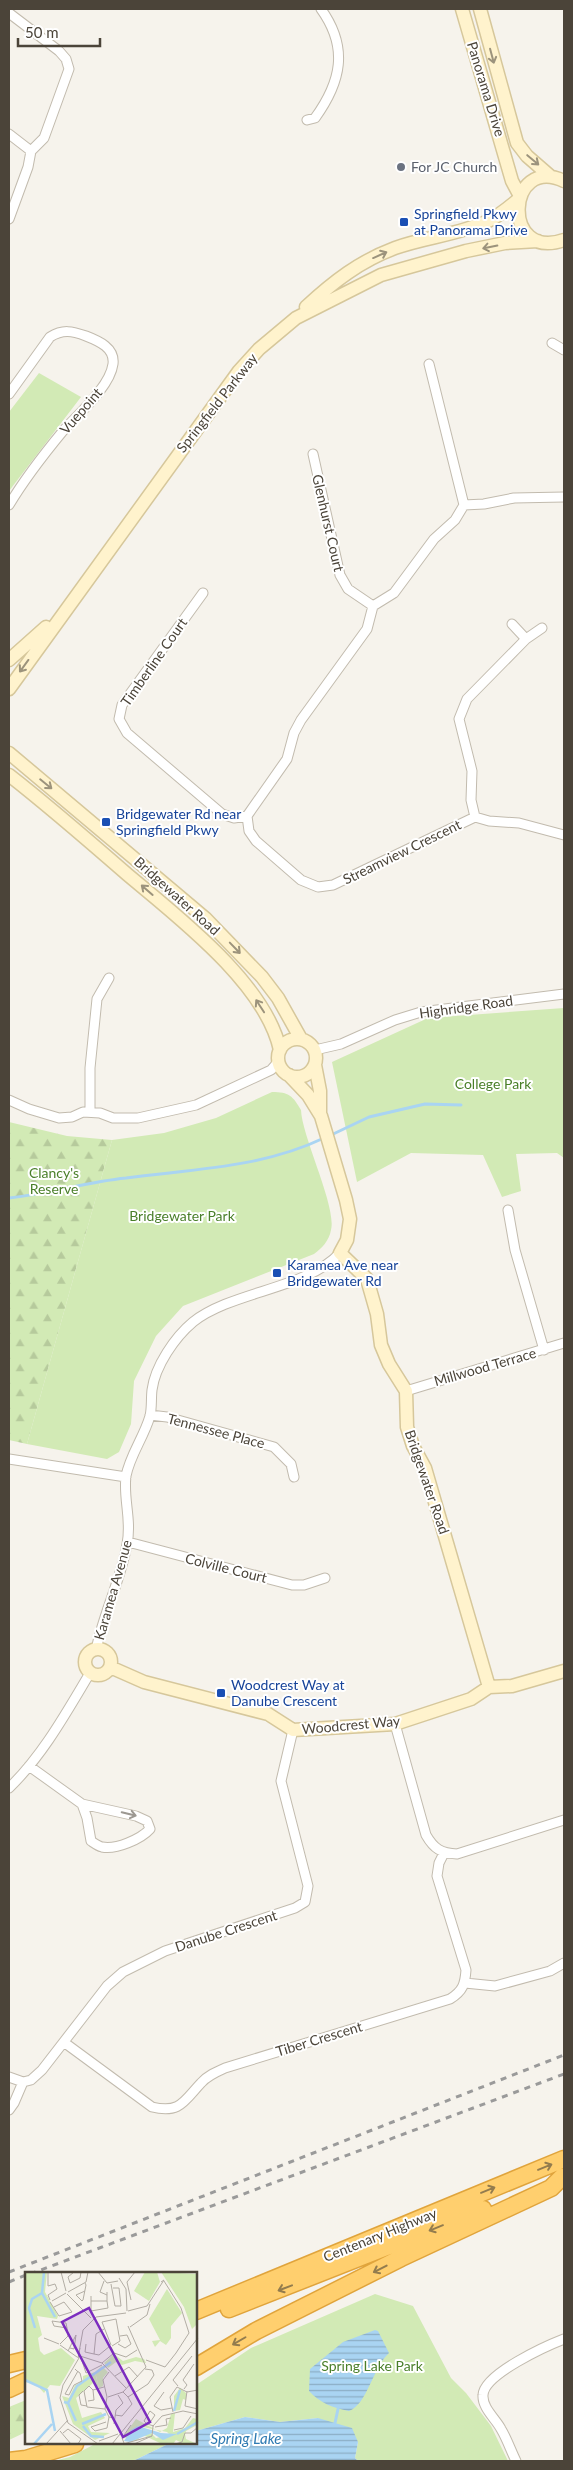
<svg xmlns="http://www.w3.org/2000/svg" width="573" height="2470" viewBox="0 0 573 2470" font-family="Lato,sans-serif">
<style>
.forest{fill:url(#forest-firs)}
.park{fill:#d2eab5}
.water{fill:url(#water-rules)}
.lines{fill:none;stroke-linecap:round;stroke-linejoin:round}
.stream{stroke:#a9d4f2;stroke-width:3}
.street-casing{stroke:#c2bbae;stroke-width:11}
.secondary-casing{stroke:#d6c79b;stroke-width:15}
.highway-casing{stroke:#e0a43c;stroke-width:19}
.street{stroke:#fff;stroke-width:9}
.secondary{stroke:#fff3cd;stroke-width:12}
.highway{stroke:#ffcf6e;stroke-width:16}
.rail{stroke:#9a9a9a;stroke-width:3;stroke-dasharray:6 6;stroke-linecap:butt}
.oneway{stroke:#9c937c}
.oneway2{stroke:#9c9892}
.oneway3{stroke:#937c4e}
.worship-dot{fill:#6b7280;stroke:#fff;stroke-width:2}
.transit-dot{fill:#1a4fb4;stroke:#fff;stroke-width:2}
.labels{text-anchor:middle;stroke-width:4;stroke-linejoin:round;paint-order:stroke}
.street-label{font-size:14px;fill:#4b4439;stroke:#fff}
.worship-label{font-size:14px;fill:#5b616d;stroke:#fff;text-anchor:start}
.transit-label{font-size:14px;fill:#164399;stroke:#fff;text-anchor:start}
.park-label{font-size:14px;fill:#4a7f2a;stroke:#fff}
.water-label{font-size:15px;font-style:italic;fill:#2e7ab2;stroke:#fff}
.inset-river{fill:none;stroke:#a9d4f2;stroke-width:2.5}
.inset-road{fill:none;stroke:#b2ada4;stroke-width:1}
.view{fill:#7b2cbf;fill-opacity:0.15;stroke:#7b2cbf;stroke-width:2.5}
.inset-edge{fill:none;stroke:#4b4439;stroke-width:2.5}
</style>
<defs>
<pattern id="forest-firs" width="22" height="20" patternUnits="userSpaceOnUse" patternTransform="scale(1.25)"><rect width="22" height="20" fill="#d2eab5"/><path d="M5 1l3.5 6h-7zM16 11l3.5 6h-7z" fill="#b6ca9c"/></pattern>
<pattern id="water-rules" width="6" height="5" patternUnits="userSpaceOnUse" patternTransform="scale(1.25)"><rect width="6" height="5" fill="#a9d4f2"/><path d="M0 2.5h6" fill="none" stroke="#8caec5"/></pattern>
</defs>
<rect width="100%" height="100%" fill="#f6f3ec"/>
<path class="forest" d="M9,1122l58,14 45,4 -85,304 -18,-4z
M26,2400v32l-17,8v-33z"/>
<path class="park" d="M39,373l42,24 -72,94v-79z
M564,1008v150l-7,-5 -41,1 5,37 -19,6 -19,-42 -72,-2 -54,29 -25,-120 96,-44z
M272,1092c17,0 21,4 29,18 1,27 36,97 30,120 -2,11 -9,18 -17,24l-131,52 -27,30 -22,45 -3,43 -12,28 -12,7 -80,-15 85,-304 52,-7 52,-15z
M375,2294l38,12 38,72 15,15 25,33 17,35h-150l-3,-3 3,-16 -40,-24 -38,4 -35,-5 -49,14v-46l55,-37z
M95,2444h73l-35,17h-79l16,-4z"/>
<path class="water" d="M375,2330l3,1 11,22c-16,14 -22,52 -40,58 -16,-3 -29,-8 -40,-20l1,-22 33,-27z
M245,2417l35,5 38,-4 34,10 6,14 -3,16 3,3h-225l35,-17h28v-13z"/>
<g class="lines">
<path class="stream" d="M329,1136l40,-19 56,-13 36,1
M9,1198c39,-4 77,-16 117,-20 67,-9 135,-10 198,-40
M335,2423l3,-14"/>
<defs>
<path id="street" d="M9,13l50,38 7,8 3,10 -25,69 -13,13 -3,16 -19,52
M307,120l8,-2c26,-36 34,-70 6,-109
M9,134l22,17
M552,343l12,7
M429,364l35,141
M9,394l41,-57c13,-8 22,-6 36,-1 13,5 29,12 27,28 -3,23 -35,50 -50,67 -19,23 -39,49 -54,74
M313,454l27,121 8,14 25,17
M564,497l-50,1 -30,6 -20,1 -9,15 -21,19 -40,54 -21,13 -6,23 -66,91 -7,13 -7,26 -40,57 2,15 7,10 45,39 17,7 15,-2 142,-68 14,4 30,2 45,12
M203,593l-81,112 -3,14 8,14 95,81 12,4 13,-2
M512,624l14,15 16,-11
M475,817l-4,-17 1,-29 -13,-52 8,-20 59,-60
M315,1050l26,-6 54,-24 26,-8 143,-18
M9,1100l20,9 30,9 13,-1 11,-5 17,1 13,5h25l58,-13 75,-35 8,-9
M90,1112v-44l7,-69 12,-21
M508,1210l7,40 29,100
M406,1391l158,-48
M150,1415l17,2 107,30 17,17 3,13
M9,1459l117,18
M128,1542l164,43h12l21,-7
M96,1650c7,-36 25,-70 31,-106 5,-24 -4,-45 -1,-68 4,-21 18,-39 24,-60 2,-8 1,-18 2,-26 3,-24 23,-53 41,-68 39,-31 114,-33 147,-69
M395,1724l31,111c8,14 15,18 31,19l107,-34
M29,1766l53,38 54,12 11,5 3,8c-9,10 -34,21 -48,18 -4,-1 -8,-4 -11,-6l-4,-23 -5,-14
M9,1788c34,-33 57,-75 81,-115
M465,1983l30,3 55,-15 14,-8
M65,2043l87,64c28,7 32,-6 49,-24 6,-7 15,-11 24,-15l225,-69c13,-8 15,-15 16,-29l-29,-94 2,-13 5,-10
M9,2077l14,5
M23,2082l8,-2 11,-10 65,-84 16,-14 42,-21 130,-43 10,-6 3,-16 -27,-105 12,-51
M9,2110l5,-7 9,-21
M516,2461c-5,-10 -9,-22 -15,-32 -5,-10 -19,-21 -18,-34 1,-21 63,-49 81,-56"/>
<path id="secondary" d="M462,9l50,172 8,15
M480,9l37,134 10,13 23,20
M564,181c-58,-27 -63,81 0,59
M306,307c27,-25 54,-46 89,-59 30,-11 63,-13 93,-27 11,-5 21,-14 31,-22
M9,660l37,-33
M9,689l230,-318 20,-22 37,-31 85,-43 85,-24 39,-8 33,-2
M9,753l196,165 57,59 16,21 23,41
M9,775c41,32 80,66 119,100 50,42 138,109 152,175
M278 1058a19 19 0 1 1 38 0a19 19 0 1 1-38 0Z
M315,1065l5,26v22
M289,1075l19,20 13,21 25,84 4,19 -3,21 -7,13 27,26 10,35 4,31 8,19 17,27 1,36 6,19 12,22 64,219
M85 1662a13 13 0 1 1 26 0a13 13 0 1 1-26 0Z
M110,1667l34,15 124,32 25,16 102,-6 76,-25 18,-12 23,-1 52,-15"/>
<path id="highway" d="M229,2309l254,-100
M196,2311l368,-152
M9,2364l17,-4
M196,2367l60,-36 145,-73 150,-70 11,-11
M9,2389l17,-8
M9,2461l17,-2 49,-15"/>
</defs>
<use href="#street" class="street-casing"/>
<use href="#secondary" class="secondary-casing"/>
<use href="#highway" class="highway-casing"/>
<use href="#street" class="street"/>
<use href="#secondary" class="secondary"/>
<use href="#highway" class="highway"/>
<path class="rail" d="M9,2272l555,-217
M30,2274l534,-200
M9,2282l17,-7"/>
</g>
<defs><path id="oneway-shaft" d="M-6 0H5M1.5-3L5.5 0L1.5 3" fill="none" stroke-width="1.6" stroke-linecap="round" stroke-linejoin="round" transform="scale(1.25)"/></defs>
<g class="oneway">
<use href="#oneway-shaft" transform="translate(492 56) rotate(75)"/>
<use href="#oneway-shaft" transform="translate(533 160) rotate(40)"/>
<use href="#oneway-shaft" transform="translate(490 247) rotate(169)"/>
<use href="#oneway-shaft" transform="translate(380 255) rotate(-24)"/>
<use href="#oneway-shaft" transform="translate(24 666) rotate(126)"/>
<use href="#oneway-shaft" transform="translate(46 784) rotate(39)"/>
<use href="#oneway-shaft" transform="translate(147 890) rotate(-139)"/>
<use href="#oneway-shaft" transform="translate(235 948) rotate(46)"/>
<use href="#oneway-shaft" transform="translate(260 1006) rotate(-123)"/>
</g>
<use class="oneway2" href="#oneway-shaft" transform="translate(129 1814) rotate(14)"/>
<g class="oneway3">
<use href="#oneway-shaft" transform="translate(545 2167) rotate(-22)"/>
<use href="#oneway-shaft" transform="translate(488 2190) rotate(-22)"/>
<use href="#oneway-shaft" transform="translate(436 2228) rotate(158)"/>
<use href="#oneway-shaft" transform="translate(380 2269) rotate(153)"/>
<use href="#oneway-shaft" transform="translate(285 2288) rotate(159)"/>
<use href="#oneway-shaft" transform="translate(239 2341) rotate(150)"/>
</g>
<circle class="worship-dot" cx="401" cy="167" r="5"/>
<g class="transit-dot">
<rect x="399" y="217" width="10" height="10" rx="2.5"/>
<rect x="101" y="817" width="10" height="10" rx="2.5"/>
<rect x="272" y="1268" width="10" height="10" rx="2.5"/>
<rect x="216" y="1688" width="10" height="10" rx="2.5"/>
</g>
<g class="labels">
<g class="street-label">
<text transform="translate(486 89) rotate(73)" y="5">Panorama Drive</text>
<text transform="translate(217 403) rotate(-52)" y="5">Springfield Parkway</text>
<text transform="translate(81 411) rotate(-49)" y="5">Vuepoint</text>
<text transform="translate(328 523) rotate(77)" y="5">Glenhurst Court</text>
<text transform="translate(154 662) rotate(-55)" y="5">Timberline Court</text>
<text transform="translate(402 852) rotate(-26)" y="5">Streamview Crescent</text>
<text transform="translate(177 896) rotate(42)" y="5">Bridgewater Road</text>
<text transform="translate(466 1007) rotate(-8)" y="5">Highridge Road</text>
<text transform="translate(485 1367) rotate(-16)" y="5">Millwood Terrace</text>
<text transform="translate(216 1431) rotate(15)" y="5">Tennessee Place</text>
<text transform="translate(427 1482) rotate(71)" y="5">Bridgewater Road</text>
<text transform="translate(226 1568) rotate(14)" y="5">Colville Court</text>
<text transform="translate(113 1590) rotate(-74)" y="5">Karamea Avenue</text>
<text transform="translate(351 1725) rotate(-5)" y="5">Woodcrest Way</text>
<text transform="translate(226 1931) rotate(-18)" y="5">Danube Crescent</text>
<text transform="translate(319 2039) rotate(-17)" y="5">Tiber Crescent</text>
<text transform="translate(380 2235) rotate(-22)" y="5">Centenary Highway</text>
</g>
<g class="worship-label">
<text x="411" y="172">For JC Church</text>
</g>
<g class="transit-label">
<text x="414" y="219">Springfield Pkwy<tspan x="414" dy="16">at Panorama Drive</tspan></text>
<text x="116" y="819">Bridgewater Rd near<tspan x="116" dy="16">Springfield Pkwy</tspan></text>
<text x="287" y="1270">Karamea Ave near<tspan x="287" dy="16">Bridgewater Rd</tspan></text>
<text x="231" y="1690">Woodcrest Way at<tspan x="231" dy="16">Danube Crescent</tspan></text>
</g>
<g class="park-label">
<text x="493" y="1089">College Park</text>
<text x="54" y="1178">Clancy's<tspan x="54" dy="16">Reserve</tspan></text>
<text x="182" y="1221">Bridgewater Park</text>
<text x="372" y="2371">Spring Lake Park</text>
</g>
<g class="water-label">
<text x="246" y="2444">Spring Lake</text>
</g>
</g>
<g transform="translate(25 2272)">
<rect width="172" height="172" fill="#f6f3ec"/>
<path d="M0,0h22l-2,20 13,24 -1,3 -20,-3 5,19 -4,3 2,13 4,4 17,-7 14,12 -15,26 -10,-1 -6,8 -8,-9 -11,-2zM136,0l36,2v50l-5,5 -8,-22zM70,100l4,16 -6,-5 -17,15 6,20 19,-6 4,6 -17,8 3,6 19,1 -15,7 -22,-16 -11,-28 7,2 6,-13 8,-3v-6z" fill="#d2eab5"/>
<path d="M120,0h12l3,10 -11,19 -15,-10zM142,17l15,24 -11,13v12l-5,7 -6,-4 -5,6 -3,-6 8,-1 -11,-21zM89,82l9,7 13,-4 8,2 2,4 -11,-2 -13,4 -6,-3 -8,6 -4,-5zM77,94l6,6 -5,6v8l-4,2 -4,-16zM155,116l6,5v7l-3,-1 -3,11 -6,1v-15zM150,141l-2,19 12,-4 8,-10 4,1v6l-11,6 -1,3 1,5 11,5h-13l-8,-4 -3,4h-11l-19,-9 -7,6 -13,-4 13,-18 24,13 7,-4 4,-14zM113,154l29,6 3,3 -14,3 -5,-5 -19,7 -5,-5z" fill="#d2eab5" fill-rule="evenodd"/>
<path d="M113,154l23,7 16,1 -14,6 -11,-7 -22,9 -6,-1 7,-11z" fill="#a9d4f2"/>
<path class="inset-river" d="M19,0l-2,21 13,24M10,56l-6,-20 3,-9 10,-6M0,108l22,10 8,41M39,130l4,1 8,18M43,131l9,-17 34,-24M149,139l6,-21M57,152l24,-10M58,154l8,10 13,1M152,162l21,-12M9,172l18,-20"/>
<path class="inset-road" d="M23,0v14l7,-2 2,5 -9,6 2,5M36,0l5,19M49,0l-6,5 2,6 10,-5 1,-6M73,0l9,11 11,-2M94,6l7,11 1,22M79,9l-4,11 7,3M139,9l17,27 8,25 -13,20M86,12l4,22h6l-2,-18h-6M60,19l-9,4 6,6 1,-1 3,-15 -1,-2M43,20l18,-10 2,-10M42,22l24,24M66,24v15l17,-3 -1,-7M106,28l-4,-18 8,-10M27,29l14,-8M66,29h16v-9M25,30l9,14 13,-4 -8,-10 -10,5M103,39l19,-5 17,-26 -3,2M105,55l17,-12 3,-11M79,57l-8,5 -2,20 5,1 11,-9M19,66l15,6M35,72l8,-8 -1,-8 -13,-2 -2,-5 14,2 1,5M61,72l-1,8 9,2M93,72l7,4 6,-4 -4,-9 -7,1M35,73l17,12M86,73l-9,-23 14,-3 4,22 -8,5M55,76l-2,10 5,-28 13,-13 30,-4M43,79l8,-16 -2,14 -4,-1M89,81l12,4 11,-7M55,84l22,7 24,25M54,86l-16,27 -3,13 8,25 30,21M121,88l19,7 11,-14M57,89l4,12 16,-8M77,91l12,-10 -3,-6M50,97l2,2 3,2 2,8 -8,4 -5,10 -4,-1 13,-23M84,100l-6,8 4,17 -2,12 4,8 5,1M90,104l14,-9 9,10M153,114l-5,-6 19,-24M79,115l-11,3 -4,-4 -5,5 3,16 18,2M159,117l3,-4 -4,-5 11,-16M58,119l-4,4 2,10 6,1M162,119l-2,15 13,3M98,120l5,5 20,-13 6,-9 -2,-5 -7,-1M139,120l-10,14 7,4 11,-2M83,125l15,-5 23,-25 -18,-41M63,129l6,-1 -1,-10M148,140l-3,-15 7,-10 10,5 11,-2M90,143l7,1 10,-12 -4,-7M81,150l-15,5 4,4 12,-3 2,-11M89,152l2,-14 7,-7 -5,-8M124,152l6,-9 -5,-4 -6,10 3,3 7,2M130,155l12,-2 -1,-6 5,-1M149,158l9,-2 8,-12M35,159l11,13M38,161l5,-4 13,10 -3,5M127,164l1,-10 9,-10 21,-5 15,3M74,169l19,-7M99,171l-2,-5 9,-13M21,172l22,-24M87,172l86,-106M98,172l29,-8 -18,8M150,172l7,-2 3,-9h6l7,-6"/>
<path class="view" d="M64,36l61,114 -27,15 -61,-115z"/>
<rect width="172" height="172" class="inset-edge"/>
</g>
<rect width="573" height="2470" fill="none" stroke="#4b4439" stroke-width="20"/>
<path d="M18 38v8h82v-8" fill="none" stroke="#4b4439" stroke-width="2.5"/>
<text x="25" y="38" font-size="15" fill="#4b4439" stroke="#ffffff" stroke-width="4" paint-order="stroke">50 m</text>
</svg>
